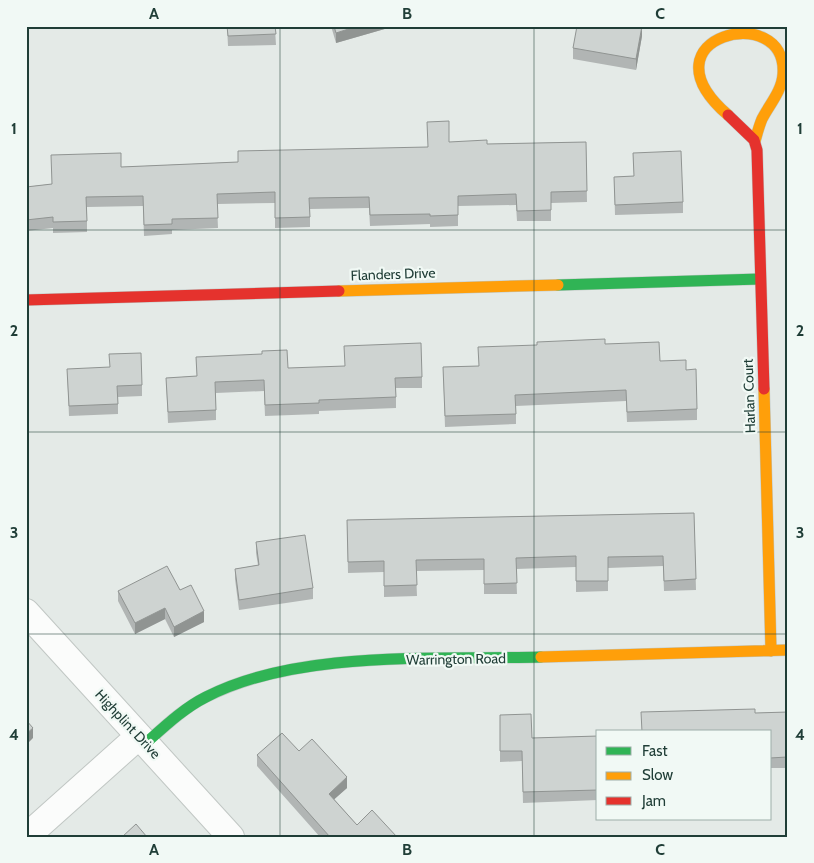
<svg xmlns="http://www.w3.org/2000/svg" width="814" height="863" viewBox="0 0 814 863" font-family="Cabin,sans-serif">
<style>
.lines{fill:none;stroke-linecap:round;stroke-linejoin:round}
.street-casing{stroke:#c1c7c4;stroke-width:28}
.fast-casing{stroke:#bfc7c4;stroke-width:12}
.slow-casing{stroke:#bfc7c4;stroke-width:12}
.jam-casing{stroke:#bfc7c4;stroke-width:12}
.street{stroke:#fbfcfb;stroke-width:26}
.fast{stroke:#30b455;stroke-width:11}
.slow{stroke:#ff9f0a;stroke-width:11}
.jam{stroke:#e5322d;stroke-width:11}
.wall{fill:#b1b5b4}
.shaded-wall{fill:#909492}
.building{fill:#ced3d1;stroke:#909492}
.grid{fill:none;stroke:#203e37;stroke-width:1;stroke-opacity:0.55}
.labels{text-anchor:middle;stroke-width:4.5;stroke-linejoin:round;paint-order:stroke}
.street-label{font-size:14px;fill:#203e37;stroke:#f1f9f5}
.neatline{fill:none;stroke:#203e37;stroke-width:2}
.grid-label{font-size:16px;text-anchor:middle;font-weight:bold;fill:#203e37}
</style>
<rect width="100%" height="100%" fill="#e4eae7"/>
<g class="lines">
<defs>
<path id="street" d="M26,612l205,225
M26,837l113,-101"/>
<path id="fast" d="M558,285l202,-6
M146,743c19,-17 38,-35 60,-46 93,-48 232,-37 335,-40"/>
<path id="slow" d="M728,115c-91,-79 60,-115 55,-41 -1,17 -14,31 -21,45 -3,7 -5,15 -7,22
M339,291l219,-6
M764,389l7,262
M541,657l247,-7"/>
<path id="jam" d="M728,115l26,25 3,10 7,239
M26,300l313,-9"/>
</defs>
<use href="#street" class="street-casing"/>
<use href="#fast" class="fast-casing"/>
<use href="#slow" class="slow-casing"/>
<use href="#jam" class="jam-casing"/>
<use href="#street" class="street"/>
<use href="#fast" class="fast"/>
<use href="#slow" class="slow"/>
<use href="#jam" class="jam"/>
</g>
<path class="wall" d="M227,26h73v2l-25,1 1,16 -48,1z
M331,26h64l-59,17z
M642,36l-6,34 -63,-11v-11z
M449,142l38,2 99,-2 1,60 -36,1v18h-34l-1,-16 -58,1v20l-28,1v-3l-60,2 -1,-18 -59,1v18l-35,1v-25l-58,1 1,24 -46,2v4l-28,2 -1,-30 -56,1v25l-34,1v-5l-27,3v-44l25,-3 70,-17 117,-5 189,-15z
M633,153l50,49v11l-68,2 -1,-38 20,-1z
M605,344l81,26 11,39v11l-70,2 -1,-21 -110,5v18l-71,3 -2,-60 35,-1z
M196,357l92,11 134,9v11h-26v20l-77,3v3l-54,2 -1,-25 -48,2v27l-48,3 -2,-45 31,-2z
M67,369l75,16v11l-24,1v17l-49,2z
M694,513l2,77 -32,1 -1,-25 -55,2v23l-32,1v-25l-60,2 1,25h-33v-24l-68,1 1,25 -33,1v-25l-36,1 -1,-53z
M256,542l57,46v11l-74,11 -4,-31v-10l23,-4 -2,-12z
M180,590l24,32 -30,15 -9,-18 -30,15 -17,-33v-10z
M788,712v79h-1v-23h-17v-36l-15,-19z
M500,715l32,23 66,-2v64l-75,3 -1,-42 -22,1z
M299,751l48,37 -13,11 23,26 40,12h-77l-63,-71v-11z"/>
<path class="shaded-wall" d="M358,26h37l-59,17v-10z
M642,26v10l-6,34v-11z
M165,608v11l-30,15v-11z
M204,611v11l-30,15v-10z
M33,728v10l-7,7v-11z
M347,777v11l-18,16v-10z"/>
<path class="building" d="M227,26h48l1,8 -48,2z
M334,26h24l-22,7z
M577,26h65l-6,33 -63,-11z
M449,121v21l38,-2v4l99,-2 1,49 -36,1v18l-34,1 -1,-17 -58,2v19l-28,1v-2l-60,1 -1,-18 -60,1 1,19 -35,1v-26l-58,2 1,24 -46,1v5l-28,1 -1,-29 -57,1 1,24 -34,1v-5l-27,3v-33l26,-3 -1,-29 70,-2v14l117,-5v-11l190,-4 -1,-25z
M681,151l2,51 -68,3 -1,-28 20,-1 -1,-23z
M605,339v5l54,-2 1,19 26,-1v10l10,-1 1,40 -70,3 -1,-22 -111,5 1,19 -71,2 -2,-49 36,-1 -1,-19 59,-2v-3z
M421,343l1,34 -27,1 1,19 -77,3v3l-54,2 -1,-25 -49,2 1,28 -48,2 -2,-34 31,-2 -1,-19 66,-3v-3l25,-1 1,18 57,-2 -1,-20z
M141,353l1,32 -25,1 1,18 -49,2 -2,-37 43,-2 -1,-13z
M694,513l2,66 -32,2 -1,-25 -55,1v24h-32v-25l-60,2 1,25 -33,1v-25l-68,1 1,25 -33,1v-25l-36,1 -1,-42z
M305,535l8,53 -74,12 -4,-31 24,-4 -3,-23z
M167,566l13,24 11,-5 13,26 -30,16 -9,-19 -30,15 -17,-32z
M755,709v4l33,-1v69l-1,-24 -17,1v-26h-128l-1,-20z
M531,714l1,24 66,-2v54l-75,2 -1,-41h-22v-36z
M26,720l7,8 -7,6z
M282,733l17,18 13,-12 35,38 -18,17 28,31 15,-15 25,27h-67l-73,-82z
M136,824l11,13h-25z"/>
<path class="grid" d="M280,26v811M534,26v811M26,230h762M26,432h762M26,634h762"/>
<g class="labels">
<g class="street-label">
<text transform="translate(393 274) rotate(-2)" y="5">Flanders Drive</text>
<text transform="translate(749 396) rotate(-92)" y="5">Harlan Court</text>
<text transform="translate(456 659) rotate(-1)" y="5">Warrington Road</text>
<text transform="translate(128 724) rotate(47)" y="5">Highplint Drive</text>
</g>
</g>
<rect width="814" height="863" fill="none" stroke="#f1f9f5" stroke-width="55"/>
<rect x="596" y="730" width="175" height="90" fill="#f1f9f5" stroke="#9daea9"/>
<rect x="606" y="747" width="25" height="8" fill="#30b455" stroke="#9daea9"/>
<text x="642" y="756" font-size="15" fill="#203e37">Fast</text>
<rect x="606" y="772" width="25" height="8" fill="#ff9f0a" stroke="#9daea9"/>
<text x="642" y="780" font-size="15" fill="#203e37">Slow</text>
<rect x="606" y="797" width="25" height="8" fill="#e5322d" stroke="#9daea9"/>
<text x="642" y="806" font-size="15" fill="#203e37">Jam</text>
<rect x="28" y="28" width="758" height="808" class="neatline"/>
<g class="grid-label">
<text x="154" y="19">A</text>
<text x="407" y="19">B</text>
<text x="660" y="19">C</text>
<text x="14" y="134">1</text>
<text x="800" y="134">1</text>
<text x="14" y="336">2</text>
<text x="800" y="336">2</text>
<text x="14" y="538">3</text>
<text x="800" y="538">3</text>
<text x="14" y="740">4</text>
<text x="800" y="740">4</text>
<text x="154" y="855">A</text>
<text x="407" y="855">B</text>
<text x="660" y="855">C</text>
</g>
</svg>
